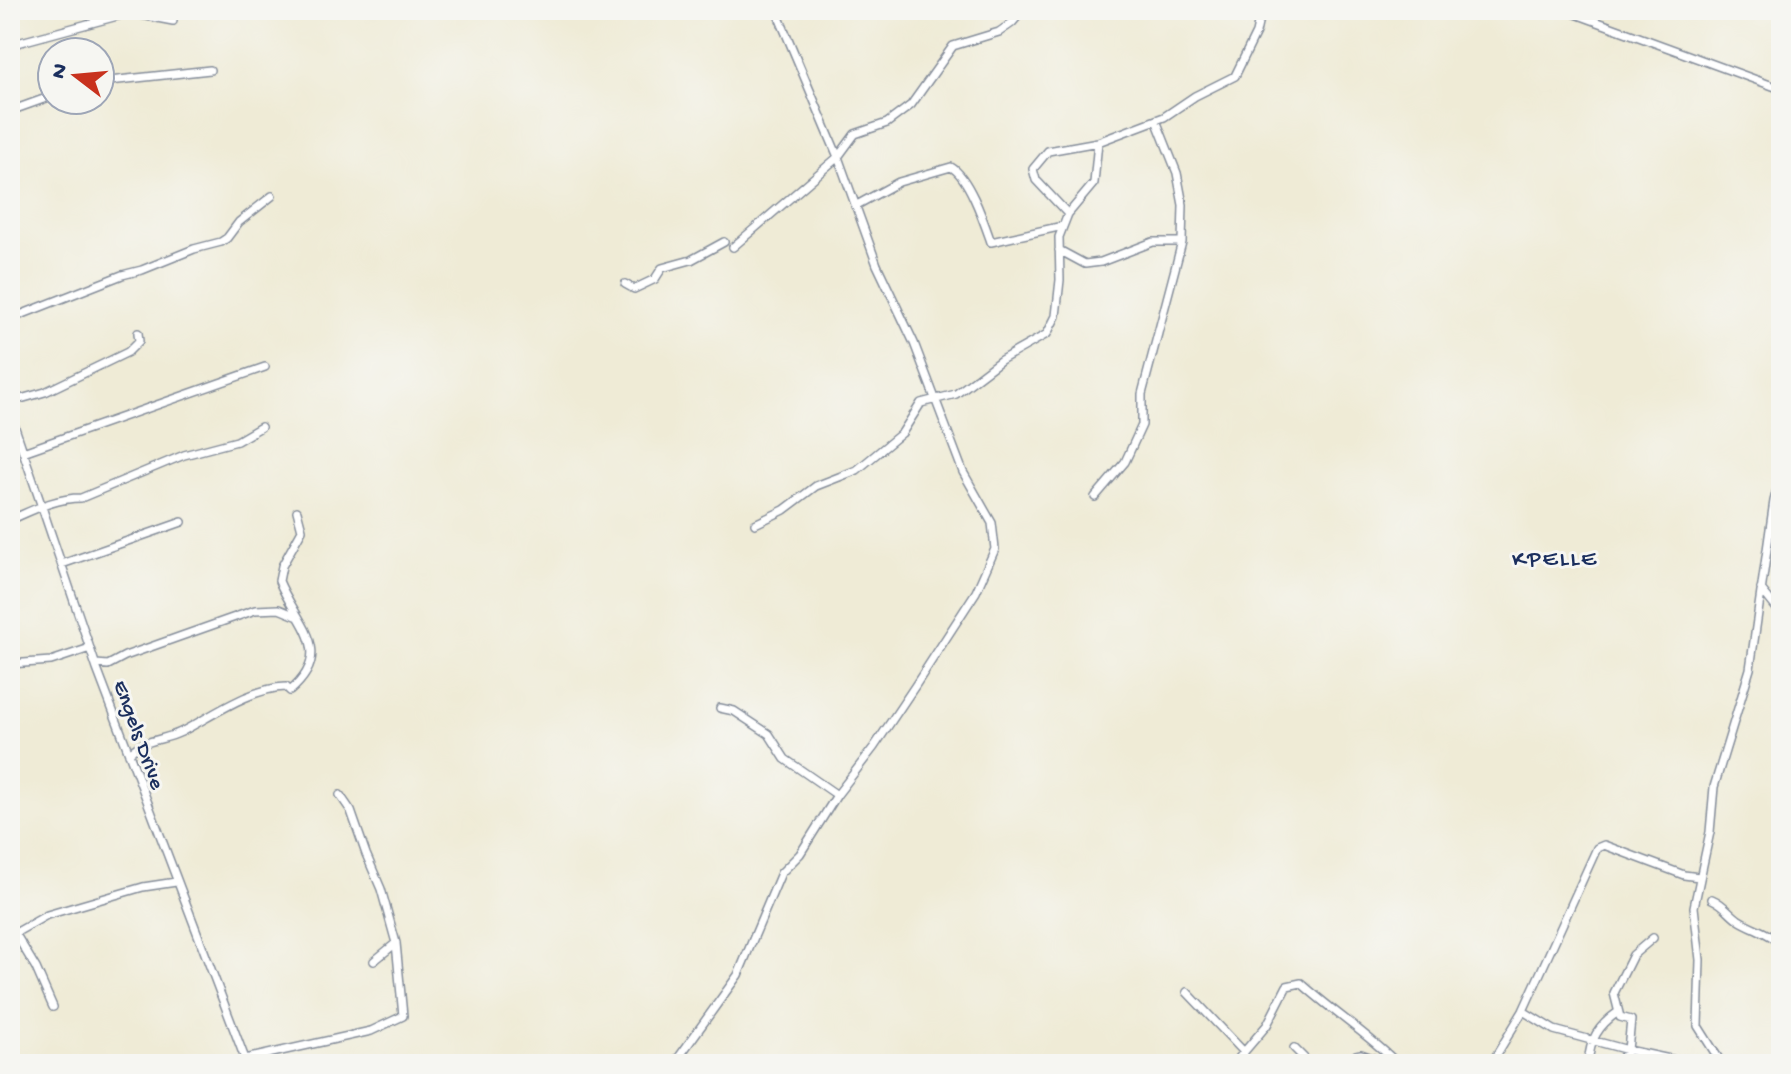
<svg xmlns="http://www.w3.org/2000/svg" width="1791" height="1074" viewBox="0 0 1791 1074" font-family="'Gochi Hand',sans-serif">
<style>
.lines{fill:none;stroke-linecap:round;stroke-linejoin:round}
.minor-casing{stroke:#858d9a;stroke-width:10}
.minor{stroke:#fff;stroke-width:7}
.labels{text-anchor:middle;stroke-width:6;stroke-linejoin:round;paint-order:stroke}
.street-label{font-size:22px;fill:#1b2f5e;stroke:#f6f6f2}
.neighbourhood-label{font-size:24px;letter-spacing:2px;fill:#1b2f5e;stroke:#f6f6f2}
</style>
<rect width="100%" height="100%" fill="#f6f6f2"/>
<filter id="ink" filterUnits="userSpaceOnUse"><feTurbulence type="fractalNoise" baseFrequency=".0125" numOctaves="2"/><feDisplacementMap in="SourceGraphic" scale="16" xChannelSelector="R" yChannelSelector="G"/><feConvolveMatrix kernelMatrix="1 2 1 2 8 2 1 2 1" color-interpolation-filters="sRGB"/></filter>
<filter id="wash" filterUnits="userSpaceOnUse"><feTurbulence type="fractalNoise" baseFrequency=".006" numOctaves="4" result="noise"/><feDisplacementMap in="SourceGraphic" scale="32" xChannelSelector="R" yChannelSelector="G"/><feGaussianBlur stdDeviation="1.8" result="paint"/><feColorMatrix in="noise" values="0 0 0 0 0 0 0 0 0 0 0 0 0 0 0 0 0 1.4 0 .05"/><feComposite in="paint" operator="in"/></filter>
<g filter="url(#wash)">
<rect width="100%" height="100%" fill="#efebd6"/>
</g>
<g filter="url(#ink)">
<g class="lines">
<defs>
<path id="minor" d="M1565,10l216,79
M126,12l47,9
M10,45l111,-30 9,-5
M100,82l110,-12
M10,111l42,-15
M1156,120l21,53 6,32 -1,37
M855,206l44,-24 52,-15c18,10 33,55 40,75l72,-16
M1068,214l-32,-34 -3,-11 15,-18 50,-9
M733,247l105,-90 17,-23 32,-11 24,-18 42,-59 46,-14 13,-9 11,-13
M1059,250l26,14 16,-2 52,-20h29l-40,152v31l-17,37 -30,35
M625,284l9,5 21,-10 7,-11 29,-8 33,-18
M10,319l112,-44 20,-5 52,-21 27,-7 6,-4 12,-16 33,-26
M10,402l35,-10 83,-40 11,-11 -1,-8
M10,413l87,256 150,395
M23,452l242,-85
M10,520c23,-10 45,-22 71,-22l103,-43 53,-14 24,-14
M755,524l29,-14 32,-24 41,-16 45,-37 19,-30 35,-9 45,-34 46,-26 9,-18 4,-36 -1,-43 9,-23 26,-31 4,-41 66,-25 31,-21 40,-20 21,-43 5,-23
M62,564l120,-42
M1761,589l20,25
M10,664l41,-3 39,-13
M96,664l12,1 17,-9 130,-46 24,-1 17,7
M720,708l14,3 35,23 16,25 52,36
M129,754c13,-15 34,-13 52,-22 31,-16 69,-44 105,-45l4,4c47,-40 6,-68 -11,-110l3,-15 20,-36 -5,-19
M1712,899c12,5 17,14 27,21 14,9 30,12 42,24
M15,933l21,35 17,39
M10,936l37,-21 96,-28 33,-5
M374,961l22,-18
M1187,992l57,60 23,-27 20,-39 14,-3c32,29 67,51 97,81
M1523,1011l31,19 74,20 65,14
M1294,1048l16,16
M245,1059l126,-28 32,-15 -7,-73 -15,-54 -15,-35 -15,-43 -11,-16
M674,1064l64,-89 43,-102 19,-19 37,-59 37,-48 41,-61 61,-94 19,-43 -3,-26 -29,-51 -49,-129 -37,-78 -39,-108 -62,-147
M1234,1064l10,-12
M1350,1064l6,-9 5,-1 28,10
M1491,1064l32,-53 74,-163 7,-3 80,30 15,2
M1588,1064c2,-25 10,-38 30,-52
M1618,1064l10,-14 3,-30 -11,-3 -6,-24 19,-38 20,-17
M1722,1064l-24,-38 2,-66 -6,-53 16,-75 4,-45 36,-118 24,-168 7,-26"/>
</defs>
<use href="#minor" class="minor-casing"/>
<use href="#minor" class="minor"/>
</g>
</g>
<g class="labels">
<g class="street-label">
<text transform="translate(141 734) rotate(70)" y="8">Engels Drive</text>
</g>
<g class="neighbourhood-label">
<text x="1555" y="565">KPELLE</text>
</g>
</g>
<rect width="1791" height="1074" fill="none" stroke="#f6f6f2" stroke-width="40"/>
<g transform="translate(76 76) rotate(286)"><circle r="38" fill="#f6f6f2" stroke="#9ea6b7" stroke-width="2"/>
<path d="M0-6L14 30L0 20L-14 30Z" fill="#c8321e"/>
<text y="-12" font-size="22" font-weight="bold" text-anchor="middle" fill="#1b2f5e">N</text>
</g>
</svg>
